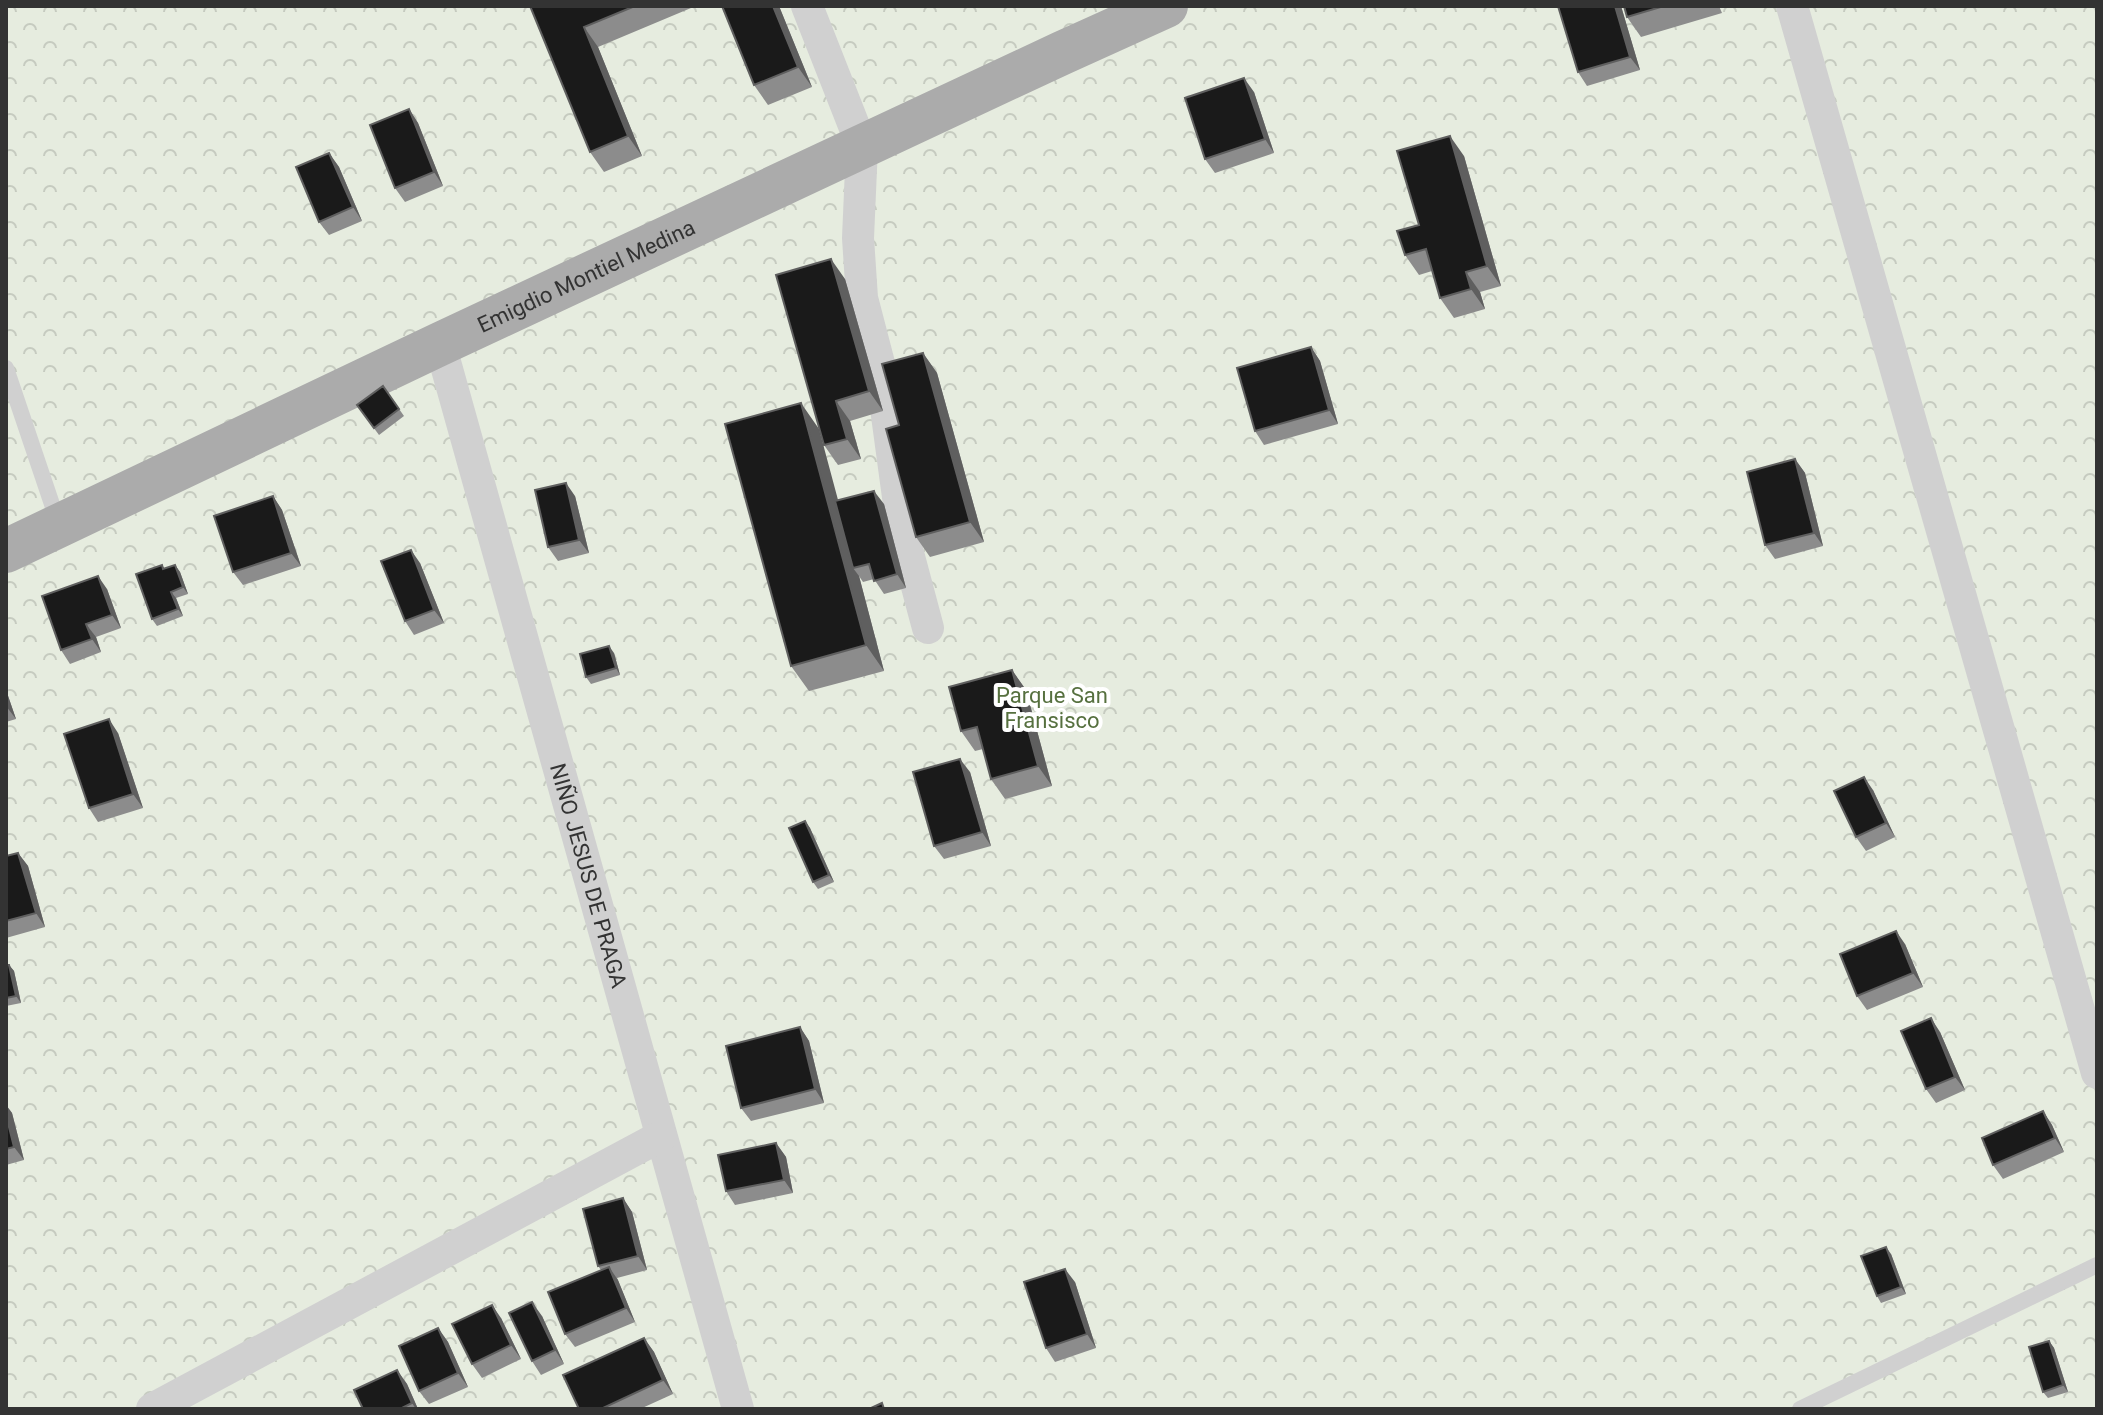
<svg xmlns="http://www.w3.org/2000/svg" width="2103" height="1415" viewBox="0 0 2103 1415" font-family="Roboto,sans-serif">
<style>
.forest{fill:url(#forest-crowns)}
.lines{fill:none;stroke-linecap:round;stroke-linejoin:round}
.service{stroke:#d0d0d0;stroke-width:16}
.minor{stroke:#d0d0d0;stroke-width:32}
.primary{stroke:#ababab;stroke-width:44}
.wall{fill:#8c8c8c}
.shaded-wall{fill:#5f5f5f}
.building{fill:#1a1a1a;stroke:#5f5f5f;stroke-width:2}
.labels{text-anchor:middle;stroke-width:8;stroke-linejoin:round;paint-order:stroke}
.street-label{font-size:22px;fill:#333;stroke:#fff}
.park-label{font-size:22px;fill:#56703f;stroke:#fff}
</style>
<defs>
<pattern id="forest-crowns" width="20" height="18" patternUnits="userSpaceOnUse" patternTransform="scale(2)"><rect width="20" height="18" fill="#e6ecdf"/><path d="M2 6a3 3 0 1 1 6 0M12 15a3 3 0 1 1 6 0" fill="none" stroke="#c6cbc0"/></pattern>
</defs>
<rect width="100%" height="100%" fill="#fff"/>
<path class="forest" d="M6,6h2091v1403h-2091z"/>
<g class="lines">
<path class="service" d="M6,368l53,157
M1800,1409l297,-144"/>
<g class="minor">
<path d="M807,6l55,140 -4,92 4,60 19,73 22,163 25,94"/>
<path d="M1792,6l305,1067"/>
<path id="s1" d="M440,344l298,1065"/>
<path d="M152,1409l509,-273"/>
</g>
<path class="primary" id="s2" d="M6,551l434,-207 622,-291 104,-47"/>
</g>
<path class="wall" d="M530,6h160l1,2 -93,39 44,109 -38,16 -14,-20z
M779,6l33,81 -44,18 -14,-20z
M1621,6l19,64 -53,16 -9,-14z
M1624,6h95l3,7 -81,24 -14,-20z
M1254,92l20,61 -59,20 -10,-14z
M409,109l9,14 25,63 -38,16 -10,-14z
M329,153l10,14 23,54 -33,14 -10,-13z
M1464,156l37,130 -21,6 5,17 -31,9 -14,-20 -8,-27 -13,4 -14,-20 14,-30z
M845,279l38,132 -33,10 11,38 -23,6 -14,-20z
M1311,347l9,14 18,63 -74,21 -9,-14z
M923,353l14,20 47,169 -54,15 -14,-20 -17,-112z
M383,386l21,30 -25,19 -22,-30z
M1795,459l10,14 18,73 -48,13 -10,-14z
M273,496l9,14 19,56 -58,19 -10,-13z
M575,496l14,57 -31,8 -10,-14z
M838,501l46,3 22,84 -22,6 -10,-15 -11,3 -4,-6 25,95 -75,20 -18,-25z
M420,563l24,60 -30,12 -9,-14z
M162,565l3,4 10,-4 5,7 8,22 -12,4 7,18 -26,10 -5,-7z
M107,589l14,39 -25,9 5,15 -31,12 -9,-14z
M614,653l6,22 -29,9 -5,-7z
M1012,670l14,20 26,96 -47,13 -14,-20 -8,-30 -8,2 -14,-20z
M6,690l10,29 -10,3z
M118,733l25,75 -45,14 -9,-14z
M970,772l21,74 -47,13 -10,-13z
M1873,790l22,47 -29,14 -10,-14z
M805,821l5,7 24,54 -16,7 -5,-7z
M18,853l10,13 17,61 -39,11v-82z
M1905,944l18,43 -56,23 -10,-14z
M6,965h3l5,6 7,32 -15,3z
M800,1027l9,14 15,62 -73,18 -10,-13z
M1940,1032l25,58 -29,13 -10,-14z
M6,1105l6,8 12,47 -18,5z
M2043,1111l9,14 12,27 -61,27 -10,-14z
M776,1143l10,14 7,36 -58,12 -9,-14z
M623,1198l9,14 15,58 -30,8 18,44 -60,25 -10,-13 36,-64 -3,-4z
M1891,1254l15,40 -25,9 -4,-7z
M1075,1282l21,66 -41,14 -9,-14z
M542,1316l22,48 -23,11 -9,-14z
M501,1318l20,41 -39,19 -10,-14z
M438,1328l10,14 20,45 -39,17 -10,-13z
M644,1338l10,14 19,42 -33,15h-61z
M2049,1341l5,7 14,44 -20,6 -5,-6z
M397,1370l10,14 11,25h-55z"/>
<path class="shaded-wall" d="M773,6h6l33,81 -14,-20z
M1615,6h6l19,64 -10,-13z
M584,27l14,20 44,109 -14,-20z
M1244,78l10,14 20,61 -9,-14z
M409,109l9,14 25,63 -9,-14z
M1450,136l14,20 37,130 -14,-20z
M329,153l10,14 23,54 -9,-14z
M831,259l14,20 38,132 -14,-20z
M1466,272l14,20 5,17 -14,-20z
M1311,347l9,14 18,63 -9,-14z
M923,353l14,20 47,169 -14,-20z
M836,401l14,20 11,38 -14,-20z
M801,403l18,26 37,138 -3,1 6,8 25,95 -18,-26z
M1795,459l10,14 18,73 -9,-13z
M566,483l9,13 14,57 -10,-13z
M874,491l10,13 22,84 -9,-14z
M273,496l9,14 19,56 -10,-13z
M411,550l9,13 24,60 -10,-13z
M175,565l5,7 8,22 -5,-7z
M98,576l9,13 14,39 -9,-13z
M171,592l5,6 7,18 -5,-7z
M86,624l10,13 5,15 -9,-13z
M609,646l5,7 6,22 -4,-7z
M1012,670l14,20 26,96 -14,-20z
M6,690l10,29 -10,-13z
M109,719l9,14 25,75 -10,-14z
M960,759l10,13 21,74 -9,-14z
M1864,777l9,13 22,47 -9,-14z
M805,821l5,7 24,54 -5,-7z
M18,853l10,13 17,61 -9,-14z
M1896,931l9,13 18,43 -10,-14z
M9,965l5,6 7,32 -5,-7z
M1931,1018l9,14 25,58 -10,-13z
M800,1027l9,14 15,62 -9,-14z
M6,1105l6,8 12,47 -10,-13 -8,-32z
M2043,1111l9,14 12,27 -9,-14z
M776,1143l10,14 7,36 -9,-13z
M623,1198l9,14 15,58 -9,-14z
M1886,1247l5,7 15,40 -5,-7z
M609,1267l9,13 17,42 -9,-14z
M1065,1269l10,13 21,66 -9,-14z
M532,1302l10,14 22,48 -9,-14z
M492,1305l9,13 20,41 -10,-14z
M438,1328l10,14 20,45 -10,-14z
M644,1338l10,14 19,42 -10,-14z
M2049,1341l5,7 14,44 -5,-7z
M397,1370l10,14 11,25h-2l-4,-6z"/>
<path class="building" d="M530,6h105l-51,21 44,109 -38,16z
M722,6h51l25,61 -44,18z
M1558,6h57l15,51 -52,15z
M1624,6h40l-37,11z
M1244,78l21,61 -60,20 -20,-61z
M409,109l25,63 -39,16 -25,-63z
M1450,136l37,130 -21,6 5,17 -31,9 -14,-49 -21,6 -8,-24 22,-6 -22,-74z
M329,153l24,54 -34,15 -23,-55z
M831,259l38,132 -33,10 11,38 -23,6 -48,-170z
M1311,347l18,63 -74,21 -18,-63z
M923,353l47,169 -54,15 -30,-108 13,-4 -17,-61z
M383,386l16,23 -25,19 -17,-23z
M801,403l65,242 -75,21 -66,-242z
M1795,459l19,74 -49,12 -18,-73z
M566,483l13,57 -31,7 -13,-57z
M874,491l23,83 -23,7 -5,-17 -16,4 -18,-67z
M273,496l18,57 -58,19 -19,-56z
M411,550l23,60 -29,11 -24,-60z
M162,565l1,4 12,-4 8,22 -12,5 7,17 -26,10 -16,-45z
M98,576l14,39 -26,9 6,15 -31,11 -19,-54z
M609,646l7,22 -30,9 -6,-23z
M1012,670l26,96 -47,13 -14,-52 -16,4 -12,-44z
M109,719l24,75 -44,14 -25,-74z
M960,759l22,73 -48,14 -21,-74z
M1864,777l22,46 -30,14 -22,-46z
M805,821l24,54 -16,7 -24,-54z
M18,853l18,60 -30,8v-65z
M1896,931l17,42 -56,23 -17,-42z
M6,965h3l7,31 -10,2z
M1931,1018l24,59 -29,12 -25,-58z
M800,1027l15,62 -74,19 -15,-62z
M2043,1111l12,27 -62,27 -11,-27z
M6,1115l8,32 -8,2z
M776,1143l8,37 -58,11 -8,-36z
M623,1198l15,58 -40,10 -15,-57z
M1886,1247l15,40 -24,9 -16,-40z
M609,1267l17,41 -61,26 -17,-42z
M1065,1269l22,65 -41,14 -22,-66z
M532,1302l23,48 -23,11 -23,-48z
M492,1305l19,40 -39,19 -20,-40z
M438,1328l20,45 -39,18 -20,-45z
M644,1338l19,42 -62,29h-22l-16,-34z
M2049,1341l14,44 -20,7 -14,-45z
M397,1370l15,33 -12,6h-37l-9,-19z
M882,1403l2,6h-15z"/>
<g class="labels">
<g class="street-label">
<text dy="8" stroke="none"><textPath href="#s2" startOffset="642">Emigdio Montiel Medina</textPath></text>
<text dy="8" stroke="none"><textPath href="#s1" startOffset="552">NIÑO JESUS DE PRAGA</textPath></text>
</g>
<g class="park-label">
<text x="1052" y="703">Parque San<tspan x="1052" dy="25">Fransisco</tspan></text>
</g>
</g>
<rect width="2103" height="1415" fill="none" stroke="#333333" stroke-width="16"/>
</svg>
